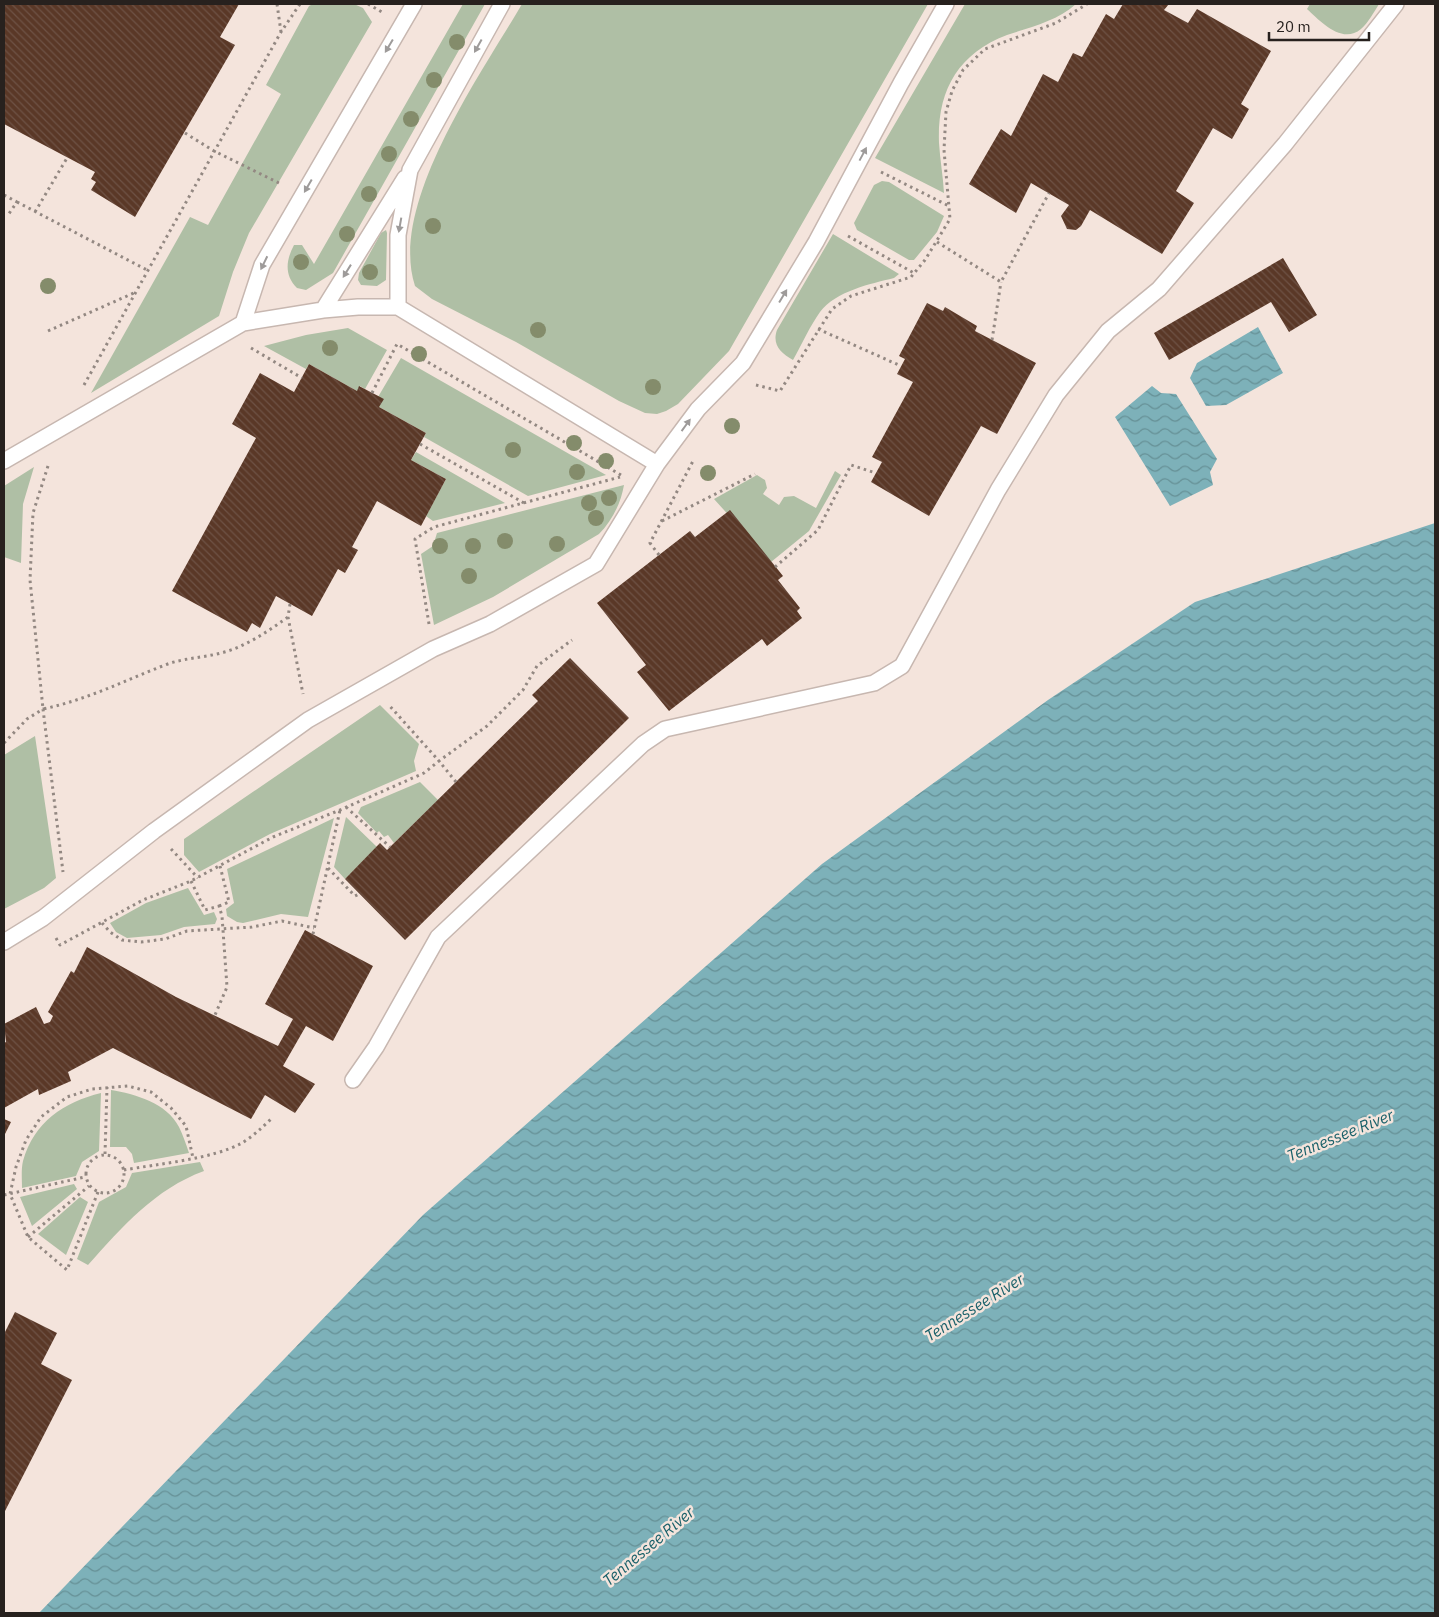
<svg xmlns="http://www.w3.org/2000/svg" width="1439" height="1617" viewBox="0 0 1439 1617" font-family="'IBM Plex Sans',sans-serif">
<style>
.green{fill:#afbfa5}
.water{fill:url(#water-waves)}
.building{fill:url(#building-back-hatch)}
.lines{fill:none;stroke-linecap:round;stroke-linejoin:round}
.service-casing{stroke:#c7b7b0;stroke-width:18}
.path{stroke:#938882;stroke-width:3;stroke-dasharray:2.5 4;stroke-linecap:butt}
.service{stroke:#fff;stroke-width:15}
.tree{fill:#848c6b}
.oneway{fill:#9e9b9a}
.labels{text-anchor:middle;stroke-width:5;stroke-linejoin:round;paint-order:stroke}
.water-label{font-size:16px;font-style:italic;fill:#1a616a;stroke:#f4e4dc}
</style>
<defs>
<pattern id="water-waves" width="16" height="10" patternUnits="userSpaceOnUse" patternTransform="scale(1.25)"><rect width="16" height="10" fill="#7db1b9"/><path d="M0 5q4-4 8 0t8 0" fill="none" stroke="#669096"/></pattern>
<pattern id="building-back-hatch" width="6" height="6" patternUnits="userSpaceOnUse" patternTransform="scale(1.25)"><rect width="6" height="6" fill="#5a3827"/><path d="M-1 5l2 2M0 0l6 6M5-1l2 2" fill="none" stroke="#6e5245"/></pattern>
</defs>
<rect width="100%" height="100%" fill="#f4e4dc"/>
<path class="green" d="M313,4h41l9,4 9,14 -123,211 -16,39 -14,44 -128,77 99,-176 18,8 73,-131 -15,-9 43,-79z
M463,4h22l-152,269 -27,17 -9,-2c-13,-13 -11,-28 -3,-43h8l12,19z
M522,4h406l-199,347 -51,53 -12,7 -9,3 -12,-1 -26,-12 -103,-59 -84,-43 -17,-13c-27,-82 67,-213 107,-282z
M965,4h111c-19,17 -45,23 -69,31 -50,19 -70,57 -68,108 1,16 4,33 5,50l-69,-35z
M1310,4h69c-5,8 -11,19 -18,25 -19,16 -41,-8 -54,-20z
M882,181l7,1 55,34 -7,16 -23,28h-5l-52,-30 -3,-7 20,-38z
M386,230l1,3 -1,47 -9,6 -16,-1 -3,-5 1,-7 22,-40z
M833,234l66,40 -5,4c-24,6 -58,13 -74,34 -10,14 -18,32 -27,48 -13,-7 -21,-16 -16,-30z
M348,328l39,22 -22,39 -5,-3 -3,5 -48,-27 -3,5 -42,-23 42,-11z
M401,358l205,117 -78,21 -104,-59 2,-4 -47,-26 -1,-10z
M416,452l89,51 -72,18 -7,-5 20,-37 -35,-19z
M34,467l-11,37 -2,59 -17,-6v-71z
M835,471l6,4 -32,56 -38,31 -57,-63 43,-24 8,5 2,8 -4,6 16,11 5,-8 10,-1 22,12z
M624,485c-3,18 -12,36 -25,49l-106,63 -59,28 -13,-71 12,-8 4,-13z
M380,705l39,39 -5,17 2,10 -146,63 -71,38 -15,-17v-16z
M35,736l21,142 -12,10 -40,21v-154z
M420,782l18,18 -44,43 -6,-8 -4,2 -5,-6 -2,2 -19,-20 3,-6z
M346,817l31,30 -32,32 -11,-12z
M334,818l-26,99 -27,-3 -38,9 -6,-1 -10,-6 -1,-7 8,-6 -7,-34z
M188,888l16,27 10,-3 3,7 -2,5 -31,3 -23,8 -34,3 -11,-6 -6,-9 36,-20z
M111,1090c24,4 56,13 68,37 4,8 7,17 10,26l-55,10 -2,-9 -6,-7h-16z
M101,1093l-2,58 -17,11 -6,14 -54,12c0,-8 -1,-19 1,-27 11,-39 41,-59 78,-68z
M200,1162l4,9c-49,18 -82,56 -116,94l-11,-6 22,-57 27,-15 6,-14z
M74,1184l3,5 -45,37 -12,-29z
M80,1197l8,5 -22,53 -28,-21z"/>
<path class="water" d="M1258,327l25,46 -57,32 -20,1 -16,-28 7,-15z
M1152,386l9,7 15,1 41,65 -7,13 3,13 -43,21 -55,-89z
M1435,523v1090h-1396l384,-398 399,-351 226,-164 147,-98z"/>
<path class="building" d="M4,4h235l-19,33 15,8 -100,172 -44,-27 5,-8 -5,-3 4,-7 -91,-48z
M1123,4h46l-5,6 24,13 9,-14 74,42 -30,53 8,5 -17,30 -19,-11 -37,63 18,12 -32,51 -72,-44 -9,16 -5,4 -9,-1 -6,-13 8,-11 -38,-22 -15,30 -47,-29 32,-55 10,7 32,-62 15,8 15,-29 9,4 24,-43 8,5z
M1283,258l34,57 -28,17 -18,-30 -102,58 -15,-27z
M927,303l16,8 2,-4 32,19 -2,5 61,32 -39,71 -16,-8 -52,90 -58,-34 11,-20 -10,-5 41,-75 -16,-8 8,-15 -6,-3z
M309,364l48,27 2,-5 25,13 -5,8 47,26 -15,27 35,19 -25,47 -44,-25 -25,46 6,3 -13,23 -7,-4 -26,47 -36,-20 -16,32 -8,-5 -5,9 -75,-41 84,-153 -24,-14 28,-51 34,19z
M730,510l53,66 -5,4 22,28 -3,3 5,7 -35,28 -5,-7 -93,72 -32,-39 9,-7 -49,-62 93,-72 5,6z
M570,658l59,60 -224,222 -60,-61 35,-36 7,7 3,-3 148,-146 -6,-6z
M305,930l68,36 -40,75 -27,-15 -23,40 32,18 -20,29 -30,-18 -14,24 -138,-71 -45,24 3,9 -32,14 -1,-6 -34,19v-65l2,-1 -2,-18 32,-17 8,17 6,-2 3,-6 -5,-4 23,-41 3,2 13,-26 89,50 102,49 15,-27 -28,-15z
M4,1119l7,3 -7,14z
M15,1312l42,21 -16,31 31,16 -68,133v-179z"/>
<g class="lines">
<defs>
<path id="service" d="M398,307v-72l12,-65 92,-166
M323,310l82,-132
M243,323l19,-58 152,-261
M4,461l239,-138 80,-13 35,-3h40l259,157
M4,942l39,-24 111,-87 154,-111 125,-71 57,-25 106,-60 61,-100 41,-55 45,-46 73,-121 85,-159 45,-79
M353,1080l23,-33 62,-110 205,-193 22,-15 209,-46 28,-17 96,-176 58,-95 52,-64 51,-42 126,-145 111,-140"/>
</defs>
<use href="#service" class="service-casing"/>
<path class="path" d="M277,4l4,28
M368,4l14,8
M185,133l29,18 67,33
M881,172l68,34
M4,195l13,7 -9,13
M17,202l130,68
M35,212l32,-54
M848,236l66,37
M937,242l64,40 48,-89
M818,329l83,37
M48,331l88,-39
M992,340l9,-58
M251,348l51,30
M84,385l197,-353 19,-28
M756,385l24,6 52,-82 19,-13 60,-19 14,-17 25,-41 -6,-69 2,-38 6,-21 11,-21 22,-21 71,-26 31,-19
M372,393l25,-49 224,131
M420,444l104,59
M48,466l-15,47 -3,67 13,129c43,-9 81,-28 122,-44 18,-7 37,-7 56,-12 24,-6 46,-21 67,-36
M662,521l93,-47
M659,555l-9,-12 43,-82
M775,567l43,-37 33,-65 25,8
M290,604l-2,13 15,77
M429,624l-14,-85 19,-12 186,-50
M4,743l23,-24 16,-10 20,163
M456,782l-17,-21 48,-35 36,-36 14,-24 35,-26
M346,807l44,40
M171,849l27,29
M328,868l27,28 4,-2
M191,881l14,29 14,-4 3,10 5,71 -12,28
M219,906l10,-4 -9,-36
M102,923l8,9 12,8 19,2 24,-3 22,-8 65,-4 30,-6 32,7
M313,934l27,-124
M56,938l4,7 83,-45 48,-19 82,-44 67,-27 84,-37 15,-12 -51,-57
M105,1154l2,-67
M86 1174a19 19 0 1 1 38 0a19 19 0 1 1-38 0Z
M124,1170c33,-6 89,-11 118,-27 11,-7 20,-15 30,-25
M98,1192l-31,78 -39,-33 -18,-43 6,-27 10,-27 15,-23 26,-20 25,-8 36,-3 23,6 20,16 15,18 7,32
M4,1195l81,-18
M28,1237l61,-51"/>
<use href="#service" class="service"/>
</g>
<g class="tree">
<circle cx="457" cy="42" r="8"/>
<circle cx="434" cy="80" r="8"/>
<circle cx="411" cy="119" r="8"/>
<circle cx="389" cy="154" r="8"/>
<circle cx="369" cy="194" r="8"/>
<circle cx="433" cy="226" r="8"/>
<circle cx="347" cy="234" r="8"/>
<circle cx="301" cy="262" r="8"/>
<circle cx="370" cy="272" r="8"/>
<circle cx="48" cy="286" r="8"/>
<circle cx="538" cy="330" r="8"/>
<circle cx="330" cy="348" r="8"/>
<circle cx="419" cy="354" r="8"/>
<circle cx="653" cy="387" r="8"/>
<circle cx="732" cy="426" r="8"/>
<circle cx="574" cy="443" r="8"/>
<circle cx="513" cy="450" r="8"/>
<circle cx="606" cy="461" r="8"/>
<circle cx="577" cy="472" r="8"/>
<circle cx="708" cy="473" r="8"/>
<circle cx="609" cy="498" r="8"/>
<circle cx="589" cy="503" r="8"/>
<circle cx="596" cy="518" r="8"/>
<circle cx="505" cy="541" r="8"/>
<circle cx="557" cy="544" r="8"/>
<circle cx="440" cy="546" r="8"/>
<circle cx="473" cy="546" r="8"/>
<circle cx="469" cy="576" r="8"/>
</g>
<defs><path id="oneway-solid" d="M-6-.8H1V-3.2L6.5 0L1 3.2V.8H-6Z" transform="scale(1.25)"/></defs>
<g class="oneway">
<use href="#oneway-solid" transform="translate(389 46) rotate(121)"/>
<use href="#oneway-solid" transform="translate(478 46) rotate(119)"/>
<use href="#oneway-solid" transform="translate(863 154) rotate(-62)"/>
<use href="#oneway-solid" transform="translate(308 186) rotate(120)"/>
<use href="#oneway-solid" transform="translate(400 225) rotate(100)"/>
<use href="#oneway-solid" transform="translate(264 263) rotate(116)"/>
<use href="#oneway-solid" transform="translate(347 271) rotate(122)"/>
<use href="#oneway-solid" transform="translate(783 296) rotate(-59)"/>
<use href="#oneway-solid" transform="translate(686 425) rotate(-54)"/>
</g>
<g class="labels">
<g class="water-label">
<text transform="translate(1340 1135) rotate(-22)" y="6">Tennessee River</text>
<text transform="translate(974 1307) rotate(-32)" y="6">Tennessee River</text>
<text transform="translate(648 1546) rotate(-40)" y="6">Tennessee River</text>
</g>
</g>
<rect width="1439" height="1617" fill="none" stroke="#27211e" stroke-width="10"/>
<path d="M1269 32v8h100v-8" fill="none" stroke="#27211e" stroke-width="2.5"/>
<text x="1276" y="32" font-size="15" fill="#27211e" stroke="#f4e4dc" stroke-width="4" paint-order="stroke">20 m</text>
</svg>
